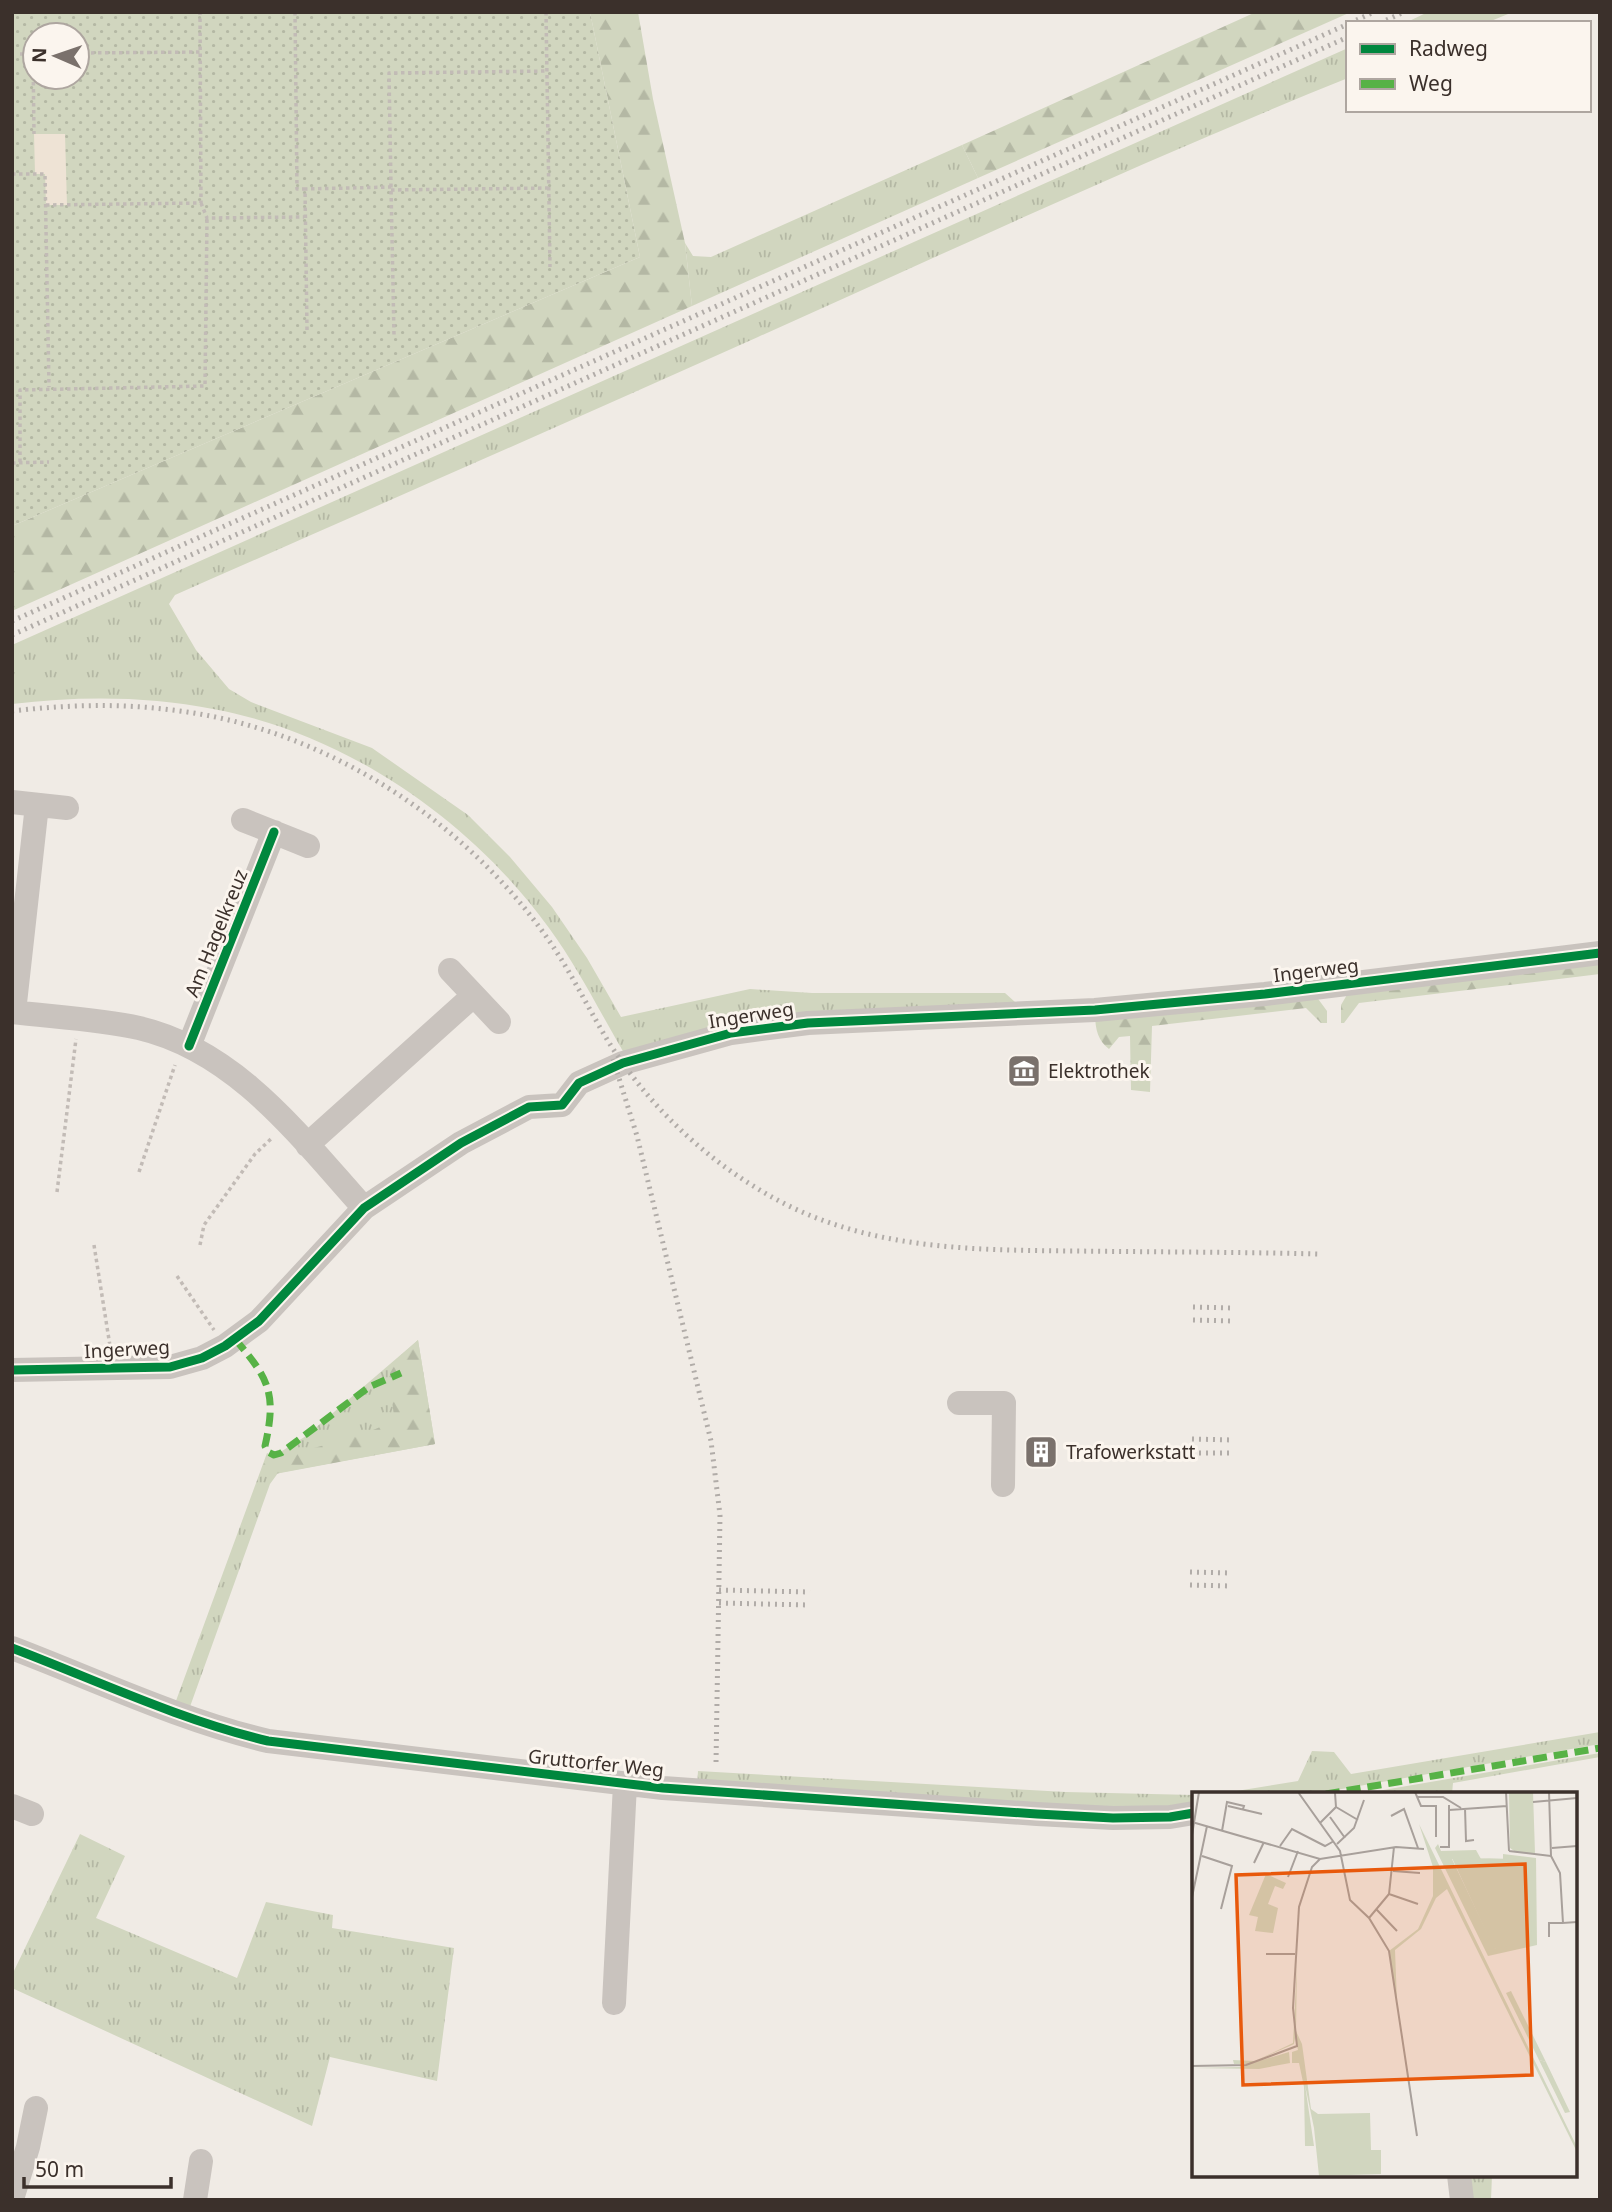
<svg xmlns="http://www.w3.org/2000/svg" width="1612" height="2212" viewBox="0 0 1612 2212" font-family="'Noto Sans',sans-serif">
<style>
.grass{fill:url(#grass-tufts)}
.forest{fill:url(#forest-firs)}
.garden{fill:url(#garden-dots);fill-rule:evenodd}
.plaza{fill:#eee3d5}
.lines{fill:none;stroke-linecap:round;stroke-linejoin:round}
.path{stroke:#c2bbb6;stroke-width:3.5;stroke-dasharray:3.5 3.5;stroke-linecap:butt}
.minor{stroke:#c9c3be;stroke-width:24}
.rail{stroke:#b1aca8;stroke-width:5;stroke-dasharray:2 5;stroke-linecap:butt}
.quiet{stroke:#57b246;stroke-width:7;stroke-dasharray:14 7;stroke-linecap:butt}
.cycleway-casing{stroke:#fbf5ee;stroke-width:13}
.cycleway{stroke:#00873e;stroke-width:9}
.labels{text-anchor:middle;stroke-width:6;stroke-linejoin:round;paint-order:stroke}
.street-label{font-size:19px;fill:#3b302b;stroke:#fbf5ee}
.poi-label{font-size:19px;fill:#3b302b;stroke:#fbf5ee;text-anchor:start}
.inset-road{fill:none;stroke:#a8a09b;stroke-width:2}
.view{fill:#e8590c;fill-opacity:0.15;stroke:#e8590c;stroke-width:3.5}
.inset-edge{fill:none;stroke:#3b302b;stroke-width:3.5}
</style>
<defs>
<pattern id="grass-tufts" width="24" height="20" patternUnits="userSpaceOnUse" patternTransform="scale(1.75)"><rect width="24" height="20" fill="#d1d6bf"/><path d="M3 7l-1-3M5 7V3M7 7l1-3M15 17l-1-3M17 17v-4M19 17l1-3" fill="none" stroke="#b4b8a4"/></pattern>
<pattern id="forest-firs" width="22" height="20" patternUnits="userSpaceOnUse" patternTransform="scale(1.75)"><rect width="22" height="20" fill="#d1d6bf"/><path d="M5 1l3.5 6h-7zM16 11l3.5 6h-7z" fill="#b4b8a4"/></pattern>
<pattern id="garden-dots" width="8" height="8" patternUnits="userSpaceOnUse" patternTransform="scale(1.75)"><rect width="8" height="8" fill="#d1d6bf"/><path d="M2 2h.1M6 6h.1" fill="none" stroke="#b4b8a4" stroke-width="1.8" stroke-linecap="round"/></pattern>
</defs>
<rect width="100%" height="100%" fill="#f0ebe5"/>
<path class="grass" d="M1428,12h85l-27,11h-81z
M1348,48v30c-199,80 -394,171 -590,259 -194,87 -388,172 -583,258l-6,9 27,46 33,39 22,13 121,46 96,67 42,42 42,50 35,51 34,59 129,-28 62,4h193l10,9 -115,14 -272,44c-26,-44 -49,-91 -79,-132 -78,-108 -204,-195 -336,-219 -66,-13 -134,-13 -201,-5v-59z
M962,145l16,33 -286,128 -7,-63 8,13 18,1z
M418,1340l17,104 -157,29 -8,11 -83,231 -14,-6 94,-256 7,3 32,-20z
M1600,1732v12l-287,50h-95l80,-13 14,-30 22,1 17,22z
M1600,1753v4l-147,26 -1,11h-92z
M698,1771l368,21 128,3v17l-497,-24z
M80,1834l45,22 -29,62 141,60 29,-76 67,13 -1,13 122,20 -17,133 -107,-24 -18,69 -300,-138v-13z
M1465,2175h27l-1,25h-23z"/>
<path class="forest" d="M590,12h48l15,87 32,144 7,63 -680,305v-85l628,-269z
M1256,12h95l-373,166 -16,-33z
M1600,957v17l-241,29 -15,20h-3v-18l7,-12z
M1313,992l14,19v12h-6l-15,-15 -154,18 -2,66 -19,-2 -1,-54 -11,1 -10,12c-12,-9 -14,-22 -14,-37z
M418,1340l17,104 -176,33 5,-14c43,-16 91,-22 131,-43 -4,-18 -3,-35 -6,-54z"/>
<path class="garden" d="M12,12h578l50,245 -628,269zM35,35h42v42h-42z"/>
<path class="plaza" d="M34,134h31l2,71h-21l-1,-31h-10z"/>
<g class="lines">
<path class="path" d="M295,12l2,177h8
M546,12l4,255
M77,53l124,-1
M20,54h13
M33,54l1,80
M12,174h33l4,213
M391,187l-2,-114 159,-2
M391,190l158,-2
M201,203l6,15 97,-1
M46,205l155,-2 -1,-191
M307,330l-2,-141 86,-2 3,148
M20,462v-72l185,-4 2,-168
M12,463l37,-1
M139,1172l36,-107
M57,1192l19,-153
M94,1245l16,101
M200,1245l4,-20 51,-71 18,-17
M177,1276l37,54"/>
<path class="minor" d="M12,802l55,6
M243,820l65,26
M450,970l49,52
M12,1012c42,5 86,7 127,16 98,23 161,109 225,180
M14,1012l23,-207
M189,1046l85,-214
M307,1145l166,-149
M12,1370l158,-3 32,-9 23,-12 34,-25 105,-113 97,-65 68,-36 33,-2 17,-22 44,-20 108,-30 77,-10 287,-13 170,-16 335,-41
M959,1403h45l-1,82
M12,1648c84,32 168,72 256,93l395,47 374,26 76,4 57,-1 24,-4
M12,1806l20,8
M614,2003l11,-219
M1459,2175l3,25
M12,2199l16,-52 8,-39
M195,2200l6,-39"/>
<path class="rail" d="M1350,23l24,-11
M1380,23l24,-11
M12,621l1336,-597
M12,635l1336,-598
M12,711c54,-6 106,-8 160,-1 150,17 293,109 378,232 22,32 38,66 58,99 43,69 105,126 177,163 92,46 190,46 290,47 81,1 163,1 244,3
M613,1059l24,77 74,305 9,74 -4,248
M1193,1307l40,1
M1193,1320l40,1
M1192,1439l41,1
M1192,1453h41
M1190,1572l41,1
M1190,1585l41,1
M719,1590l91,2
M719,1603l90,2"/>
<path class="quiet" d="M235,1339c34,40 42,54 30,107l3,6 6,3 7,-2 88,-66 32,-14
M1326,1794l274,-46"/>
<defs>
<path id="cycleway" d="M189,1046l85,-214
M12,1370l158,-3 32,-9 23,-12 34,-25 105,-113 97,-65 68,-36 33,-2 17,-22 44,-20 108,-30 77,-10 287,-13 170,-16 335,-41
M12,1648c84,32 168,72 256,93l395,47 374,26 76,4 57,-1 24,-4"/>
</defs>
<use href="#cycleway" class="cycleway-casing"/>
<use href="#cycleway" class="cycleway"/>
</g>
<defs>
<symbol id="museum-square" viewBox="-11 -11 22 22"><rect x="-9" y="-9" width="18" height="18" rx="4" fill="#7a716c" stroke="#fbf5ee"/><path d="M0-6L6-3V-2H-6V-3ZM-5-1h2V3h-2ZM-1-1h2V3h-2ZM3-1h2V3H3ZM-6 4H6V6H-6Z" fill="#fff"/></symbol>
<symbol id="building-square" viewBox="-11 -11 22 22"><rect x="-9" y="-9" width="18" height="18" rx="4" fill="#7a716c" stroke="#fbf5ee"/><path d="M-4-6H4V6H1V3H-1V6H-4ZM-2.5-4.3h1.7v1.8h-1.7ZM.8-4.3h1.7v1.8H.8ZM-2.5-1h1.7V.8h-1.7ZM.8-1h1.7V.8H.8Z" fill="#fff"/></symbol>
</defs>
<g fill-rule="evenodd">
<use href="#museum-square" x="1005" y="1052" width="38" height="38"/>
<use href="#building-square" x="1022" y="1433" width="38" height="38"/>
</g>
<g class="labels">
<g class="street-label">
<text transform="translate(216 933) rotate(-68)" y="7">Am Hagelkreuz</text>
<text transform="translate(1316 970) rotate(-7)" y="7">Ingerweg</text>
<text transform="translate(751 1015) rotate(-9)" y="7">Ingerweg</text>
<text transform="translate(127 1349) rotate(-3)" y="7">Ingerweg</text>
<text transform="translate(596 1763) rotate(6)" y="7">Gruttorfer Weg</text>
</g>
<g class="poi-label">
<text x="1048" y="1078">Elektrothek</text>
<text x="1066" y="1459">Trafowerkstatt</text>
</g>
</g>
<g transform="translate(1192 1792)">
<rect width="385" height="385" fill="#f0ebe5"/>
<path d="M227,32l158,323v5l-130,-263 -11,9 -15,31 -26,21 2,52 -8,-51 29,-22 15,-33v-29zM74,82l20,9 -3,6 -8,-3 -7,18 10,4 -5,25 -18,-2 3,-14 -9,-2zM105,172l-1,67 6,13 9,65 7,5 52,-1 1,37h10v24l-62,2 -5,-48 -9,-43 9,61h-9l-1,-59 -5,-24h-7v-11l6,-2 -3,-12 -1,6 -2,1 -37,16 -6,3h-15l-1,-4 22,1 38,-18zM97,260l1,11 -31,6 -67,-1 47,-1zM347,268l7,2 24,50 -5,1z" fill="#d1d6bf"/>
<path d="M246,52l3,7 35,-1 5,9 20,-1 -24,2 -25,-1 43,90 33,-90h-25v-5l33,4 1,87 -49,11 -53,-108zM319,199l35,71 -7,-2 -33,-67z" fill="#d1d6bf"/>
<path d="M317,0h24l2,61h-18l-7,-5z" fill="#d1d6bf"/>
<path d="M260,66l76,1 4,81 -38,9z" fill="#d1d6bf"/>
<path class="inset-road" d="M106,0l42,59 10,49 19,18 20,33 28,185M223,0l6,14h15v31M314,0l3,59M357,0l2,64 9,17 3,50 14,-1M225,5h26l18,11M341,10l44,-4M36,14l34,8M144,15l22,13M273,16l1,33 8,-1M257,18l58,-4M199,24l13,-7 14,39M138,25l15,21M0,30l128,37 76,-12 28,2M128,31l16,-16 -1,-14M30,39l5,-29 17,4 -1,3M0,43l7,-43M145,52l17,-16 10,-28M88,54l12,-17 33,17 9,-5M248,55h9v-42M360,56l25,-2M317,59l42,5M10,64l30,10 -11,43M62,71l10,-21M201,79l27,2M96,85l10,-26M197,102l29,10M0,105l15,-71M185,118l20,21M177,126l20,-24 5,-47M357,145v-14h14M74,162h29M0,274l54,-1 51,-19 -4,-38 6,-101 13,-40 8,-8"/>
<path class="view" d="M333,72l7,211 -289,10 -7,-210z"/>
<rect width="385" height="385" class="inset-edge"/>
</g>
<rect width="1612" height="2212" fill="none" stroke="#3b302b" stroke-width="28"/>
<rect x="1346" y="21" width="245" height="91" fill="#fbf5ee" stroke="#aea6a0" stroke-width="2"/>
<rect x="1360" y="44" width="35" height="10" fill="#00873e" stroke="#aea6a0" stroke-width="2"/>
<text x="1409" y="56" font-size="21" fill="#3b302b">Radweg</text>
<rect x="1360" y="79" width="35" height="10" fill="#57b246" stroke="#aea6a0" stroke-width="2"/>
<text x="1409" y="91" font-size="21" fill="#3b302b">Weg</text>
<g transform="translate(56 56) rotate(272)"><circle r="33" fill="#fbf5ee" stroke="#aea6a0" stroke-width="2"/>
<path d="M0-5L12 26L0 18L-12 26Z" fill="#7a716c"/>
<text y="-10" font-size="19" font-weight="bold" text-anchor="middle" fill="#3b302b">N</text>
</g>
<path d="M24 2177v10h147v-10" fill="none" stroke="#3b302b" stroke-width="3.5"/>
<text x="35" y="2177" font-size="21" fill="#3b302b" stroke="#fbf5ee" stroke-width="5" paint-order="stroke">50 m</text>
</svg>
